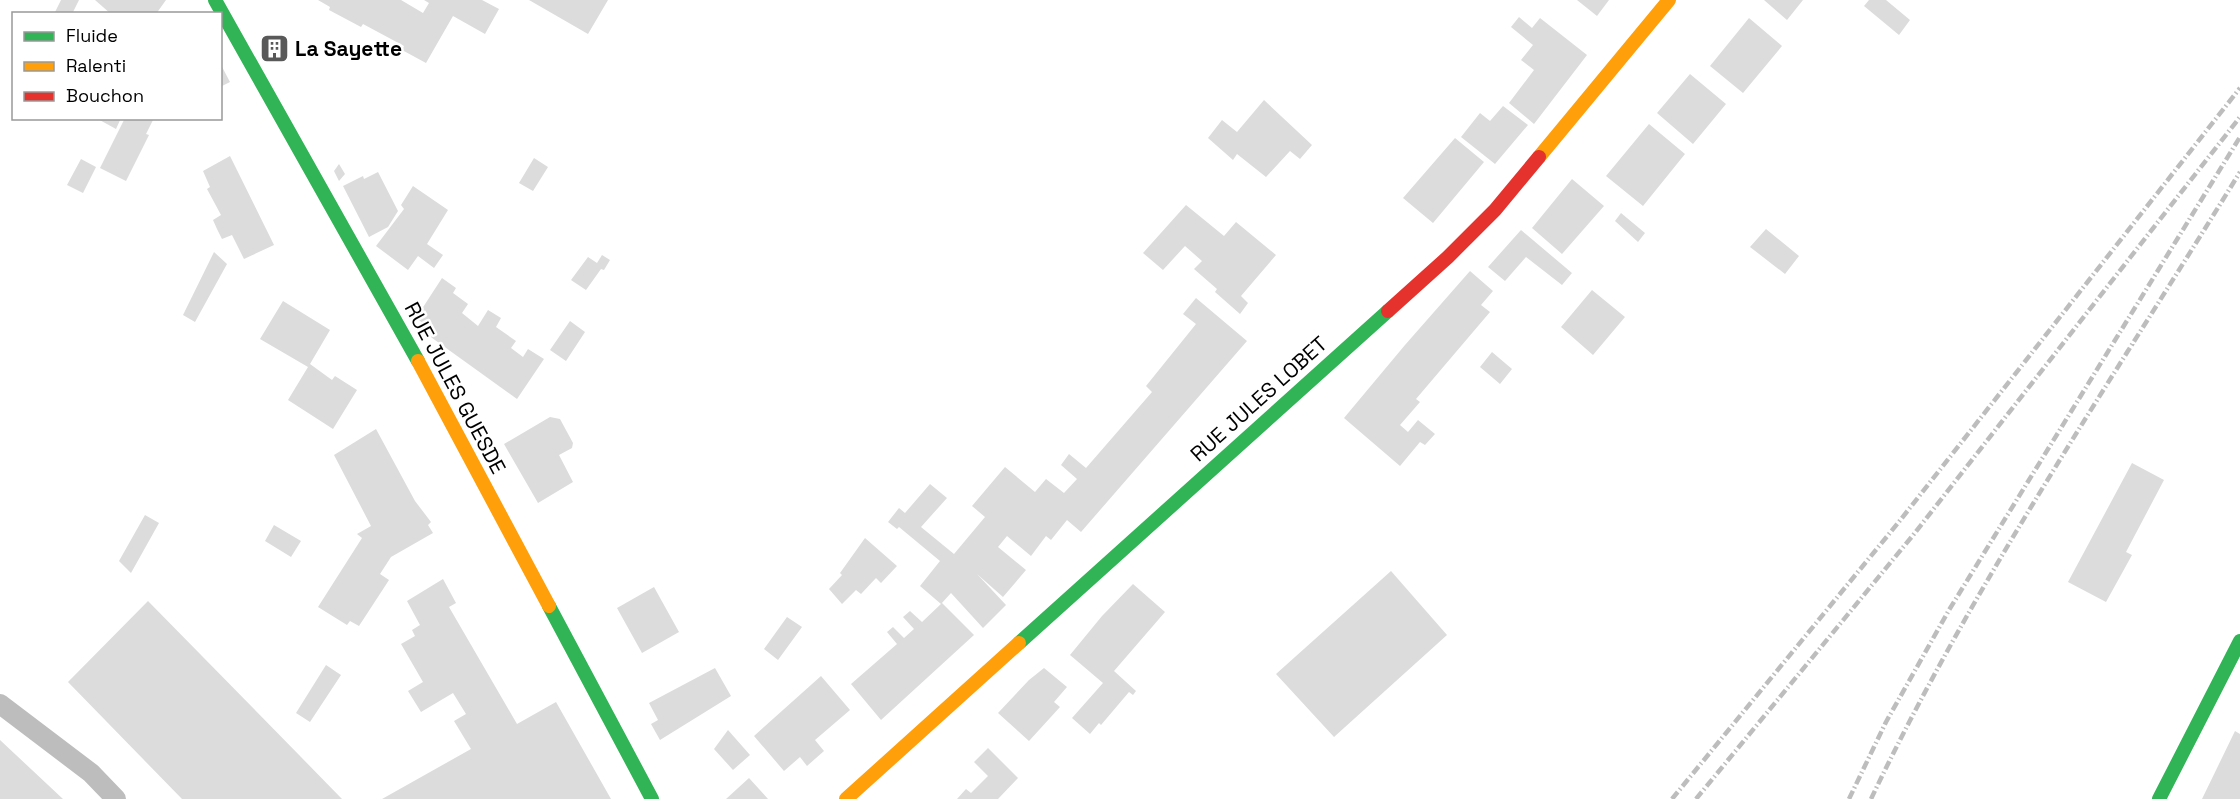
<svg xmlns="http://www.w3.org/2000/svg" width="2240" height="799" viewBox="0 0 2240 799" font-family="'Space Grotesk',sans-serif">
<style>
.building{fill:#dcdcdc}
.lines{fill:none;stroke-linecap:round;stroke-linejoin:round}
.lane{stroke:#bdbdbd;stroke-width:20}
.fast{stroke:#30b455;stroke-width:14}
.slow{stroke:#ff9f0a;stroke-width:14}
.jam{stroke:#e5322d;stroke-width:14}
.rail{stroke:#bdbdbd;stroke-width:4.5;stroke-dasharray:9 3 1.5 3;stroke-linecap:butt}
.labels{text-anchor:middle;stroke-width:5;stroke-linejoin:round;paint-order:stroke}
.poi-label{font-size:21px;font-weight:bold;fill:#000;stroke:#fff;text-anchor:start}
.street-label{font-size:21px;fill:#000;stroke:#fff}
</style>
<rect width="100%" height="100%" fill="#fff"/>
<path class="building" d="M61,0h18l-7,14h-18z
M95,0h71l-10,14h-45z
M318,0h83l22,13 6,-10 -5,-3h58l17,9 -14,25 -32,-18 -27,47 -24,-13 2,-4 -41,-22 -2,3 -32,-17 1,-3z
M529,0h79l-20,34z
M1577,0h32l-12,16z
M1764,0h39l-16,20z
M1869,0h17l24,20 -11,15 -35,-29z
M1519,17l13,11 8,-10 47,37 -53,69 -25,-21 25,-33 -13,-10 12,-15 -22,-18z
M1749,18l33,28 -39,47 -33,-27z
M273,38l10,15 -9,6 -10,-15z
M220,63l10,19 -10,5z
M1690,74l36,30 -33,40 -36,-31z
M1264,100l48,45 -12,14 -10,-8 -24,26 -29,-23 -4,6 -25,-22 14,-18 15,12z
M1503,106l25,19 -33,39 -34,-27 19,-24 10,8z
M96,118h25l-5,11z
M125,118h29l-8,16 3,1 -23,46 -26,-13z
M1649,124l36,30 -42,52 -37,-30z
M1455,138l29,24 -51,61 -30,-25z
M230,156l44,89 -30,14 -12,-24 -10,4 -5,-10 -4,-9 8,-5 -14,-26 3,-2 -7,-16z
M534,158l14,9 -15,24 -14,-8z
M81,159l15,8 -13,26 -16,-8z
M339,164l6,10 -6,7 -5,-10z
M378,172l20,39 -10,16 -19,10 -26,-51 20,-10 1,3z
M1572,179l32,27 -42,48 -30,-26z
M413,186l35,24 -21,34 16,11 -9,13 -16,-12 -10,14 -32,-24 28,-37 -3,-4z
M1186,205l38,31 12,-14 40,33 -35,41 7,7 -8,11 -25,-22 2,-3 -23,-20 8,-8 -17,-15 -22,24 -20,-17z
M1621,213l24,20 -7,9 -23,-21z
M1766,229l33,27 -14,18 -35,-27z
M1521,230l51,43 -10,12 -36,-28 -21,24 -17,-14z
M214,252l13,12 -32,58 -12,-7z
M602,255l8,5 -6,10 -3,-1 -15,21 -15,-10 17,-23 9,6z
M1470,271l23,20 -12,14 9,7 -74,87 4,3 -20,23 8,7 10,-12 17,14 -10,11 -5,-3 -20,24 -56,-48 61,-73z
M442,278l14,10 -3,5 15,11 -6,9 16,13 10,-16 13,8 -5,9 20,14 -5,7 12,9 5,-8 16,10 -27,40 -89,-64 3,-6 -15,-11z
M1592,290l33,27 -32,38 -32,-28z
M1196,298l51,43 -166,191 -14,-12 -16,20 -5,-4 -15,20 -24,-20 -9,11 28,23 -23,27 -26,-23 29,31 -23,23 -32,-35 -10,11 -21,-18 20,-25 -41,-34 -2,2 -9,-7 11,-14 6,5 25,-29 17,14 -26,29 33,27 31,-37 -13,-11 33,-39 30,25 11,-13 18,14 13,-14 -16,-14 8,-11 17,14 66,-76 -6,-6 50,-62 -13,-10z
M283,301l47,29 -20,34 22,16 3,-4 22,14 -24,39 -45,-29 20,-33 -48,-28z
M570,321l15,11 -19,29 -16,-11z
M1492,352l20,17 -12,15 -20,-17z
M550,417l10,2 13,24 -1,5 -13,7 14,27 -35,21 -34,-59z
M376,429l39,72 16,21 -3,3 5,8 -42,24 -11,17 9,6 -30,46 -9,-5 -3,4 -29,-18 44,-69 -5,-4 14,-8 -37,-71z
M2132,463l32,17 -38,72 6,3 -26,47 -38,-20z
M145,515l14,8 -28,50 -12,-12z
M274,525l27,16 -10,16 -26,-16z
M865,538l32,28 -16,17 -5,-5 -15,16 -5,-4 -14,14 -13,-15 13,-14 -2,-2z
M1391,571l56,64 -113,102 -58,-63z
M443,579l13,24 -7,4 68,117 39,-22 55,97h-229l89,-50 -17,-28 12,-7 -13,-21 -32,19 -13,-21 15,-9 -22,-38 14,-8 -3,-6 8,-5 -13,-24z
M1133,584l32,28 -51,59 22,20 -3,4 -4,-3 -28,33 -2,-2 -9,11 -18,-16 31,-35 -33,-28 32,-39z
M654,587l25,45 -37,21 -25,-45z
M148,601l153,156 41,42h-160l-114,-117z
M942,603l32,32 -93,85 -30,-36 46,-40 -10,-12 6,-5 11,11 10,-9 -11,-12 7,-6 12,11z
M787,617l15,10 -24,33 -14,-11z
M326,665l15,10 -31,47 -14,-9z
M715,668l16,28 -71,44 -9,-16 7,-4 -9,-17z
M1044,668l23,19 -13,15 6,5 -31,34 -31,-28 31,-33z
M821,676l29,34 -35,30 9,11 -17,15 -7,-9 -16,14 -30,-35z
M728,730l22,25 -17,15 -19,-21z
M2235,731l5,3v65h-38z
M0,740l63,59h-63z
M988,748l30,30 -20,21h-41l9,-10 5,4 17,-17 -14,-14z
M749,778l19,21h-42z"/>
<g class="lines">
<path class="lane" d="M0,704l91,69 25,26"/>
<path class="fast" d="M215,0l203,361
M549,606l103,193
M1019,643l369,-332
M2159,799l81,-158"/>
<path class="slow" d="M1539,157l130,-157
M418,361l131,245
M846,799l173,-156"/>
<path class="jam" d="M1388,311l60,-54 47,-47 44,-53"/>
<path class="rail" d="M1672,799l226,-276 342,-435
M1696,799l218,-265 326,-417
M1849,799l37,-77 63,-112 291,-473
M1871,799c104,-219 242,-420 369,-627"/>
</g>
<defs>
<symbol id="building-square" viewBox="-11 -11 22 22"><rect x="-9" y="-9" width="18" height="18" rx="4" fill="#595959" stroke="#fff"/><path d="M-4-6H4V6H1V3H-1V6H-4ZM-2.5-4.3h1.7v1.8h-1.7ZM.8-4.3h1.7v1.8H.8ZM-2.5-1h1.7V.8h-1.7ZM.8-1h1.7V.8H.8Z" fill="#fff"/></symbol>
</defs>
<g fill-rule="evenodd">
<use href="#building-square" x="258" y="32" width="33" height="33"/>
</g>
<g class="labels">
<g class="poi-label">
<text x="295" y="56">La Sayette</text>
</g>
<g class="street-label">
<text transform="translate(455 388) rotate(62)" y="7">RUE JULES GUESDE</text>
<text transform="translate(1259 399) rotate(-42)" y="7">RUE JULES LOBET</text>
</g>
</g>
<rect x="12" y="12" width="210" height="108" fill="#ffffff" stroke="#999999" stroke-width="1.5"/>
<rect x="24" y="32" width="30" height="9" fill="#30b455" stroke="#999999" stroke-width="1.5"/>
<text x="66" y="42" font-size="18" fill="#000000">Fluide</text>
<rect x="24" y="62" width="30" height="9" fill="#ff9f0a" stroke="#999999" stroke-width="1.5"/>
<text x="66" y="72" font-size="18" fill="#000000">Ralenti</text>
<rect x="24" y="92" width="30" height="9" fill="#e5322d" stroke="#999999" stroke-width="1.5"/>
<text x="66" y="102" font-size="18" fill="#000000">Bouchon</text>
</svg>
